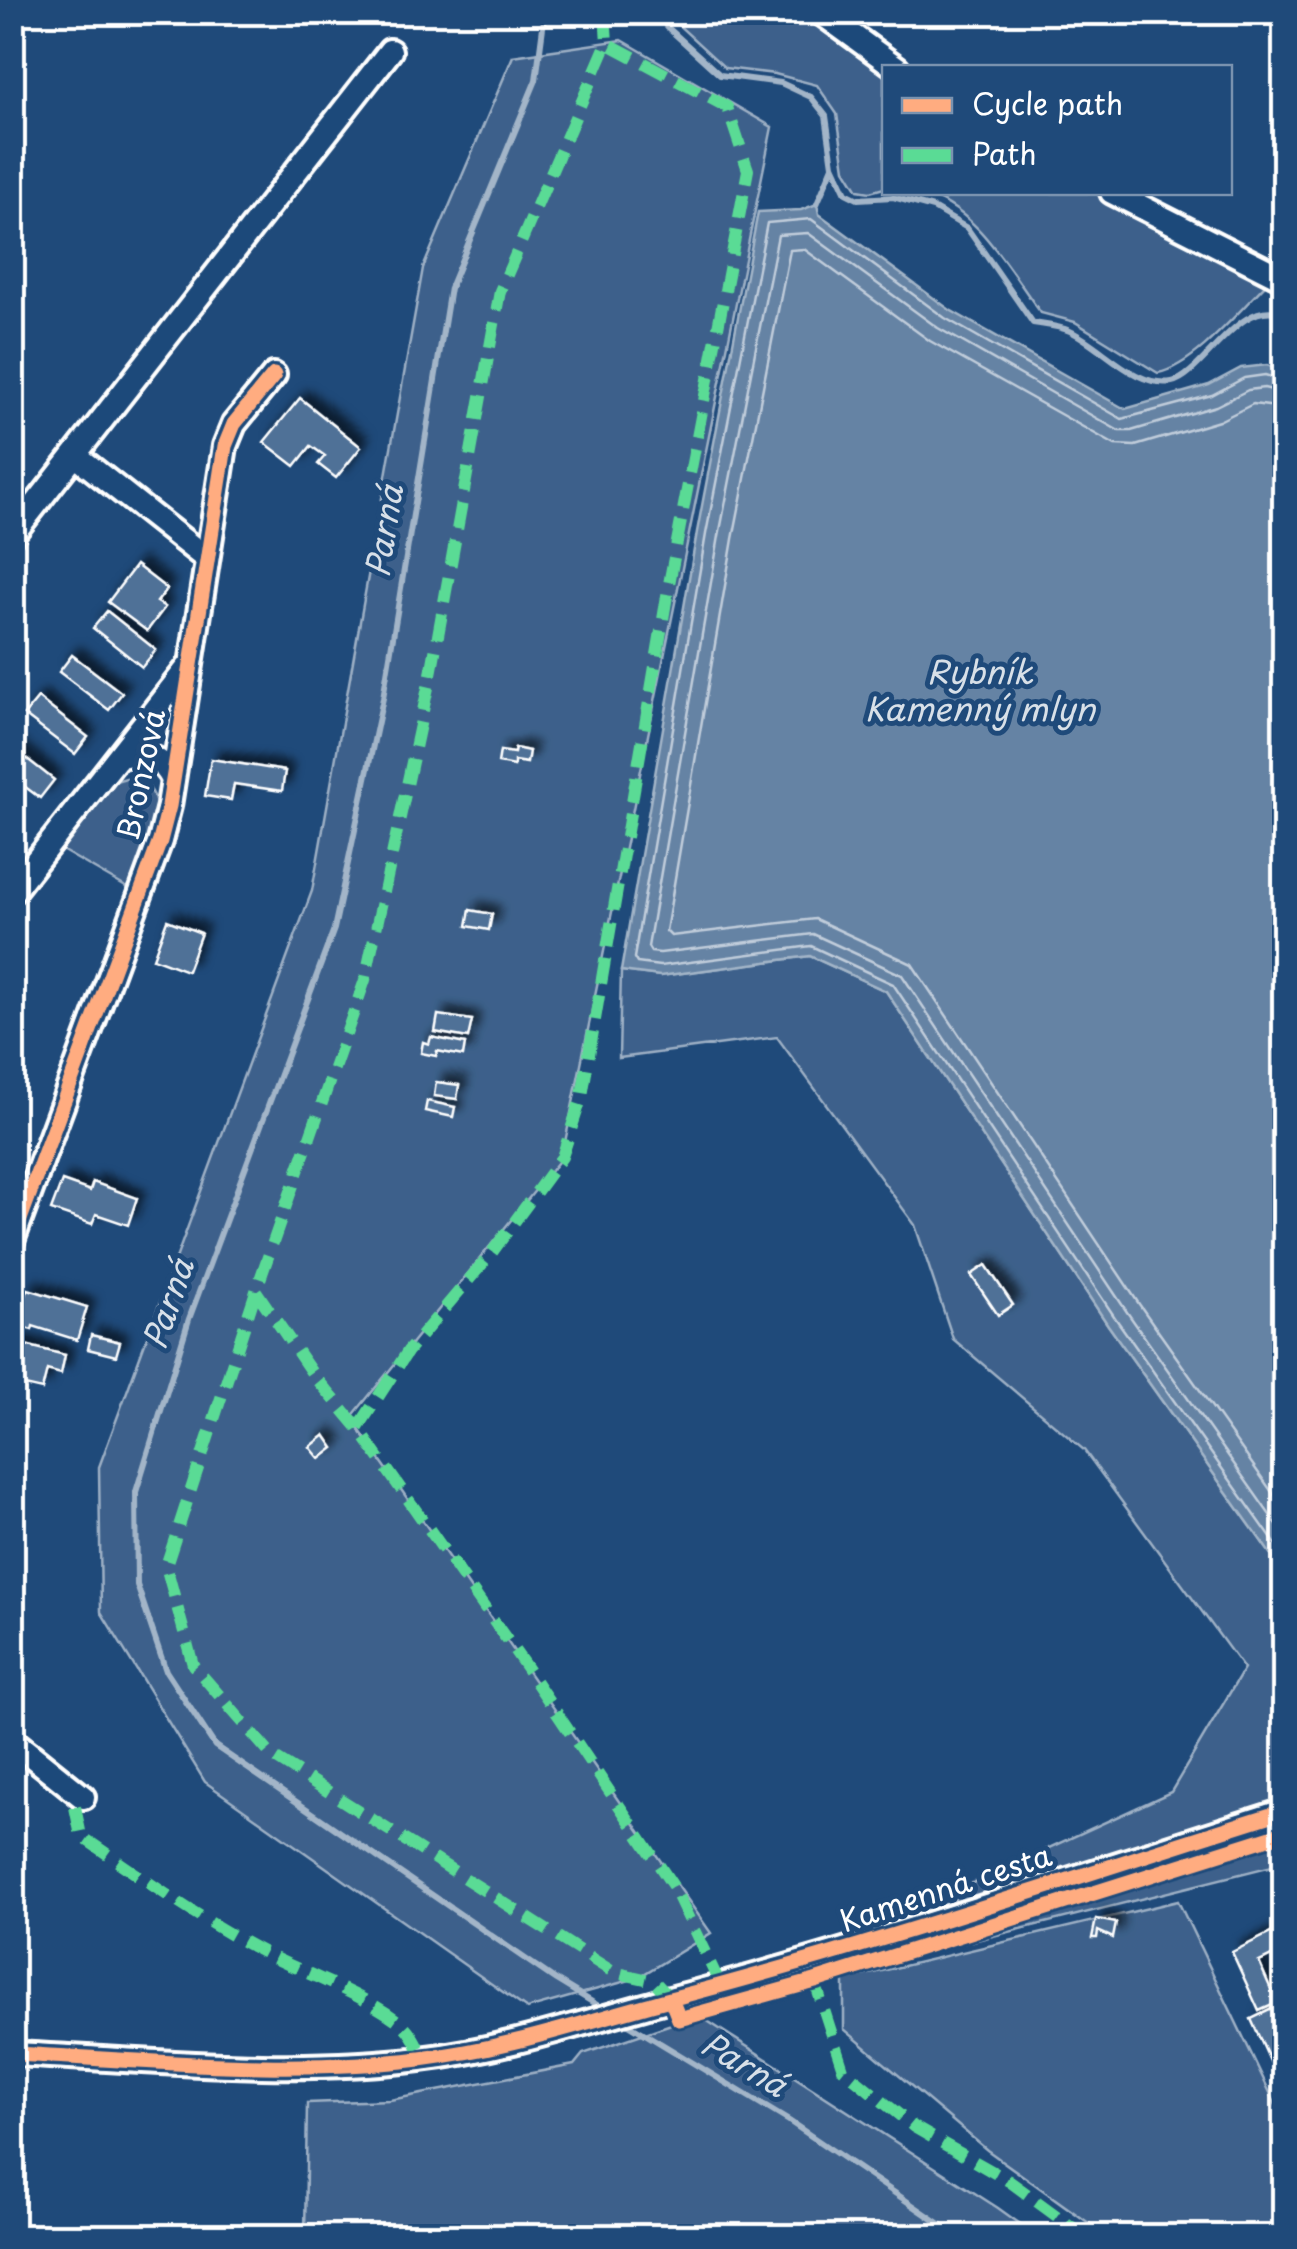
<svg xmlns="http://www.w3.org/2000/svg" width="1297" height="2249" viewBox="0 0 1297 2249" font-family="'Playpen Sans',sans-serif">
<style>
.green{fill:#3c618b;stroke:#9eb0c5;stroke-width:2.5}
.water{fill:#6583a4;stroke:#a3b5c8;stroke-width:2.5}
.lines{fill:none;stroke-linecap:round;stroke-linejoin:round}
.shore{stroke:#c1cddb;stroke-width:2.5}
.stream{stroke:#a3b5c8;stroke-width:6}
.building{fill:#507197;stroke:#fff;stroke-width:2.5;filter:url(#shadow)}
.minor-casing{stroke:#fff;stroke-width:30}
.minor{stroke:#1f4a7a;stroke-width:22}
.quiet{stroke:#5adb95;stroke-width:12;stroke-dasharray:25 12;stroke-linecap:butt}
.cycleway-casing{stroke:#1f4a7a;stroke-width:21}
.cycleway{stroke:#ffac80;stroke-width:15}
.labels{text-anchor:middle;stroke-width:10;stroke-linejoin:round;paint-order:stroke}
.street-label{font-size:30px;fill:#fff;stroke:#1f4a7a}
.water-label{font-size:32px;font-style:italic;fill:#d8e0e8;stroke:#1f4a7a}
</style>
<defs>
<filter id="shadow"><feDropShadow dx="8" dy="-8" stdDeviation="5" flood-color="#0009"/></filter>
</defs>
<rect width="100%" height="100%" fill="#1f4a7a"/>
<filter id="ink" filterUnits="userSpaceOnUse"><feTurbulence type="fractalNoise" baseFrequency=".01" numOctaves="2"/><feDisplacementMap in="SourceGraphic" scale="20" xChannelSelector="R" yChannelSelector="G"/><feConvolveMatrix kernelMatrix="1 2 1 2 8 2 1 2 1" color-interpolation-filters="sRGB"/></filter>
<g filter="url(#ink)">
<path class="green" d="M674,13h136l74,55v120l-14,4 -12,-2 -13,-21 -8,-55 -20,-29 -42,-11 -50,-6 -51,-47z
M622,40l150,87 -210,1030 -211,261 360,515 -74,45 -110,31 -322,-227 -104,-170 -2,-145 213,-576 111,-623 90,-212z
M919,193h179l173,86c-28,27 -76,87 -113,94l-83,-51 -34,-9c-33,-44 -65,-108 -122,-120z
M126,778c58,7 17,78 5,112l-73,-42 54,-66z
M810,956l76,35 222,334 176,248v290l-319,80 -12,-51 218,-100 73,-123 -160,-219 -131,-111 -38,-114 -138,-188 -158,21 2,-87 39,5z
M1178,1901l106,221v114h-177l-120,-86 -143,-121v-49z
M698,2015l300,193 39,28h-732l2,-133 83,-3 184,-35 9,-11z"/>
<path class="water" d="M817,204l2,10 131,96 175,99 84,-24 32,-17 26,-3 17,7v1201l-176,-248 -222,-334 -76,-35 -150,20 -39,-5 76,-439 61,-320 43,-2z"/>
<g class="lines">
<path class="shore" d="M1284,381l-19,-6 -21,3 -32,17 -90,24 -177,-101 -134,-99 -44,4 -61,311 -72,424 3,5 23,3 151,-20 82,38 223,335 168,237
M1284,393l-20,-5 -16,2 -32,16 -85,25h-12l-181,-103 -130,-95 -30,2 -59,301 -71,411 3,5 9,1 153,-19 89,41 225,337 157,223
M1284,408l-31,-4 -34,17 -84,25 -20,-1 -185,-104 -126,-92 -14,1 -57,289 -67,392 5,5 144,-17 97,45 227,340 145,205"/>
<path class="stream" d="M545,12l-9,68 -86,208 -67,410 -49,231 -145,390 -53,173 1,93 29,86 49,75 341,234 51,31
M664,12l2,14 54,49 61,8 30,14 15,19 7,49 13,28 12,6 35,-2 40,11 34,20 66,95c12,2 26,3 37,8 33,15 64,57 102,51 30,-5 69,-89 112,-67
M817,204l16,-38
M622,2020l167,101 169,115"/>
</g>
<path class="building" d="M300,398l61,49 -25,31 -18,-14 7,-8 -14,-10 -16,20 -31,-24z
M136,565l31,24 -10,13 8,5 -18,24 -39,-29z
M107,611l49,39 -14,17 -49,-39z
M72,655l50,38 -13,17 -50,-38z
M38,698l50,39 -13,17 -51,-39z
M12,747l42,33 -14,18 -28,-21z
M515,748l14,3 -2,12 -13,-2v5l-16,-3 2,-12 14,2z
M211,759l74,12 -3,20 -48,-7 -3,16 -26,-4z
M470,910l22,4 -3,16 -22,-4z
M167,920l34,13 -14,38 -34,-13z
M438,1015l34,5 -4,18 -33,-6z
M431,1037l34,7 -2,12 -26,-5 -1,5 -15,-3 2,-11 6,2z
M436,1082l23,3 -2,14 -23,-3z
M427,1101l28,6 -2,10 -28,-6z
M62,1181l28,10 3,-9 44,16 -9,27 -32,-11 -4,10 -41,-14z
M986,1265l27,40 -15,10 -27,-40z
M28,1289l59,18 -10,33 -44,-14 -1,4 -20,-6 3,-18 7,2z
M91,1335l29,7 -4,14 -28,-7z
M13,1342l52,13 -4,19 -14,-4 -5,20 -30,-7 7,-28 -7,-1z
M325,1435l9,13 -14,11 -10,-12z
M1096,1919l20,4 -3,15 -15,-7 -1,7h-5z
M1275,1931l9,19 -25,12 18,41 -18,8 -27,-59z
M1278,2006l6,14v72l-33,-73z"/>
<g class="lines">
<defs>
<path id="minor" d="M820,12l77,56
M1112,192l172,87
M75,455l132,104
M12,535l378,-484
M120,756c24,-6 42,1 53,24
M12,892l177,-226
M12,1241l148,-400 9,-35 56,-360 9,-22 40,-49
M12,1740l71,57
M12,2054c135,6 274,21 408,5 87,-10 167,-38 250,-60 207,-54 410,-124 614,-188"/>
</defs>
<use href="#minor" class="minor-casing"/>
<use href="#minor" class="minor"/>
<path class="quiet" d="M605,12l2,31 -107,248 -68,378 -67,311 -109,311 56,82 46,55 168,239 147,219 48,100
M256,1291l-90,275 27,99 79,91 341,216 41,9 17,18
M358,1428l50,-77 82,-96 72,-98 20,-61 87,-512 79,-414 -21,-63 -120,-64
M75,1807l6,29c57,39 113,80 174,112 46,25 101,42 143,73 13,9 19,23 25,38
M813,1976l30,93 71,58 95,54 75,55"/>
<defs>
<path id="cycleway" d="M12,1241l148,-400 9,-35 56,-360 9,-22 40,-49
M671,1999l8,20 136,-38 469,-148
M12,2054c135,6 274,21 408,5 87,-10 167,-38 250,-60 207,-54 410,-124 614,-188"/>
</defs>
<use href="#cycleway" class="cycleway-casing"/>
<use href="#cycleway" class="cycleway"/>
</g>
</g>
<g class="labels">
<g class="street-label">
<text transform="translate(142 775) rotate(-78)" y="10">Bronzová</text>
<text transform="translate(946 1889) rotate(-18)" y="10">Kamenná cesta</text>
</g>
<g class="water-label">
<text transform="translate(385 531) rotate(-81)" y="11">Parná</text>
<text x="980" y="684">Rybník<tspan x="980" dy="37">Kamenný mlyn</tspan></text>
<text transform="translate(169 1304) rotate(-71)" y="11">Parná</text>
<text transform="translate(744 2065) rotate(31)" y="11">Parná</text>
</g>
</g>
<rect width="1297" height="2249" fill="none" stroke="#1f4a7a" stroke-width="50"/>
<rect x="25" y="25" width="1247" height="2199" fill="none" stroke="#fff" stroke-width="4" filter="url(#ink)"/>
<rect x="882" y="65" width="350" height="130" fill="#1f4a7a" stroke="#7992af" stroke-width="2.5"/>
<rect x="902" y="98" width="50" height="15" fill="#ffac80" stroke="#7992af" stroke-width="2.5"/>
<text x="972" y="115" font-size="30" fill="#ffffff">Cycle path</text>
<rect x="902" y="148" width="50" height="15" fill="#5adb95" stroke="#7992af" stroke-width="2.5"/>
<text x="972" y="165" font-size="30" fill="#ffffff">Path</text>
</svg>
